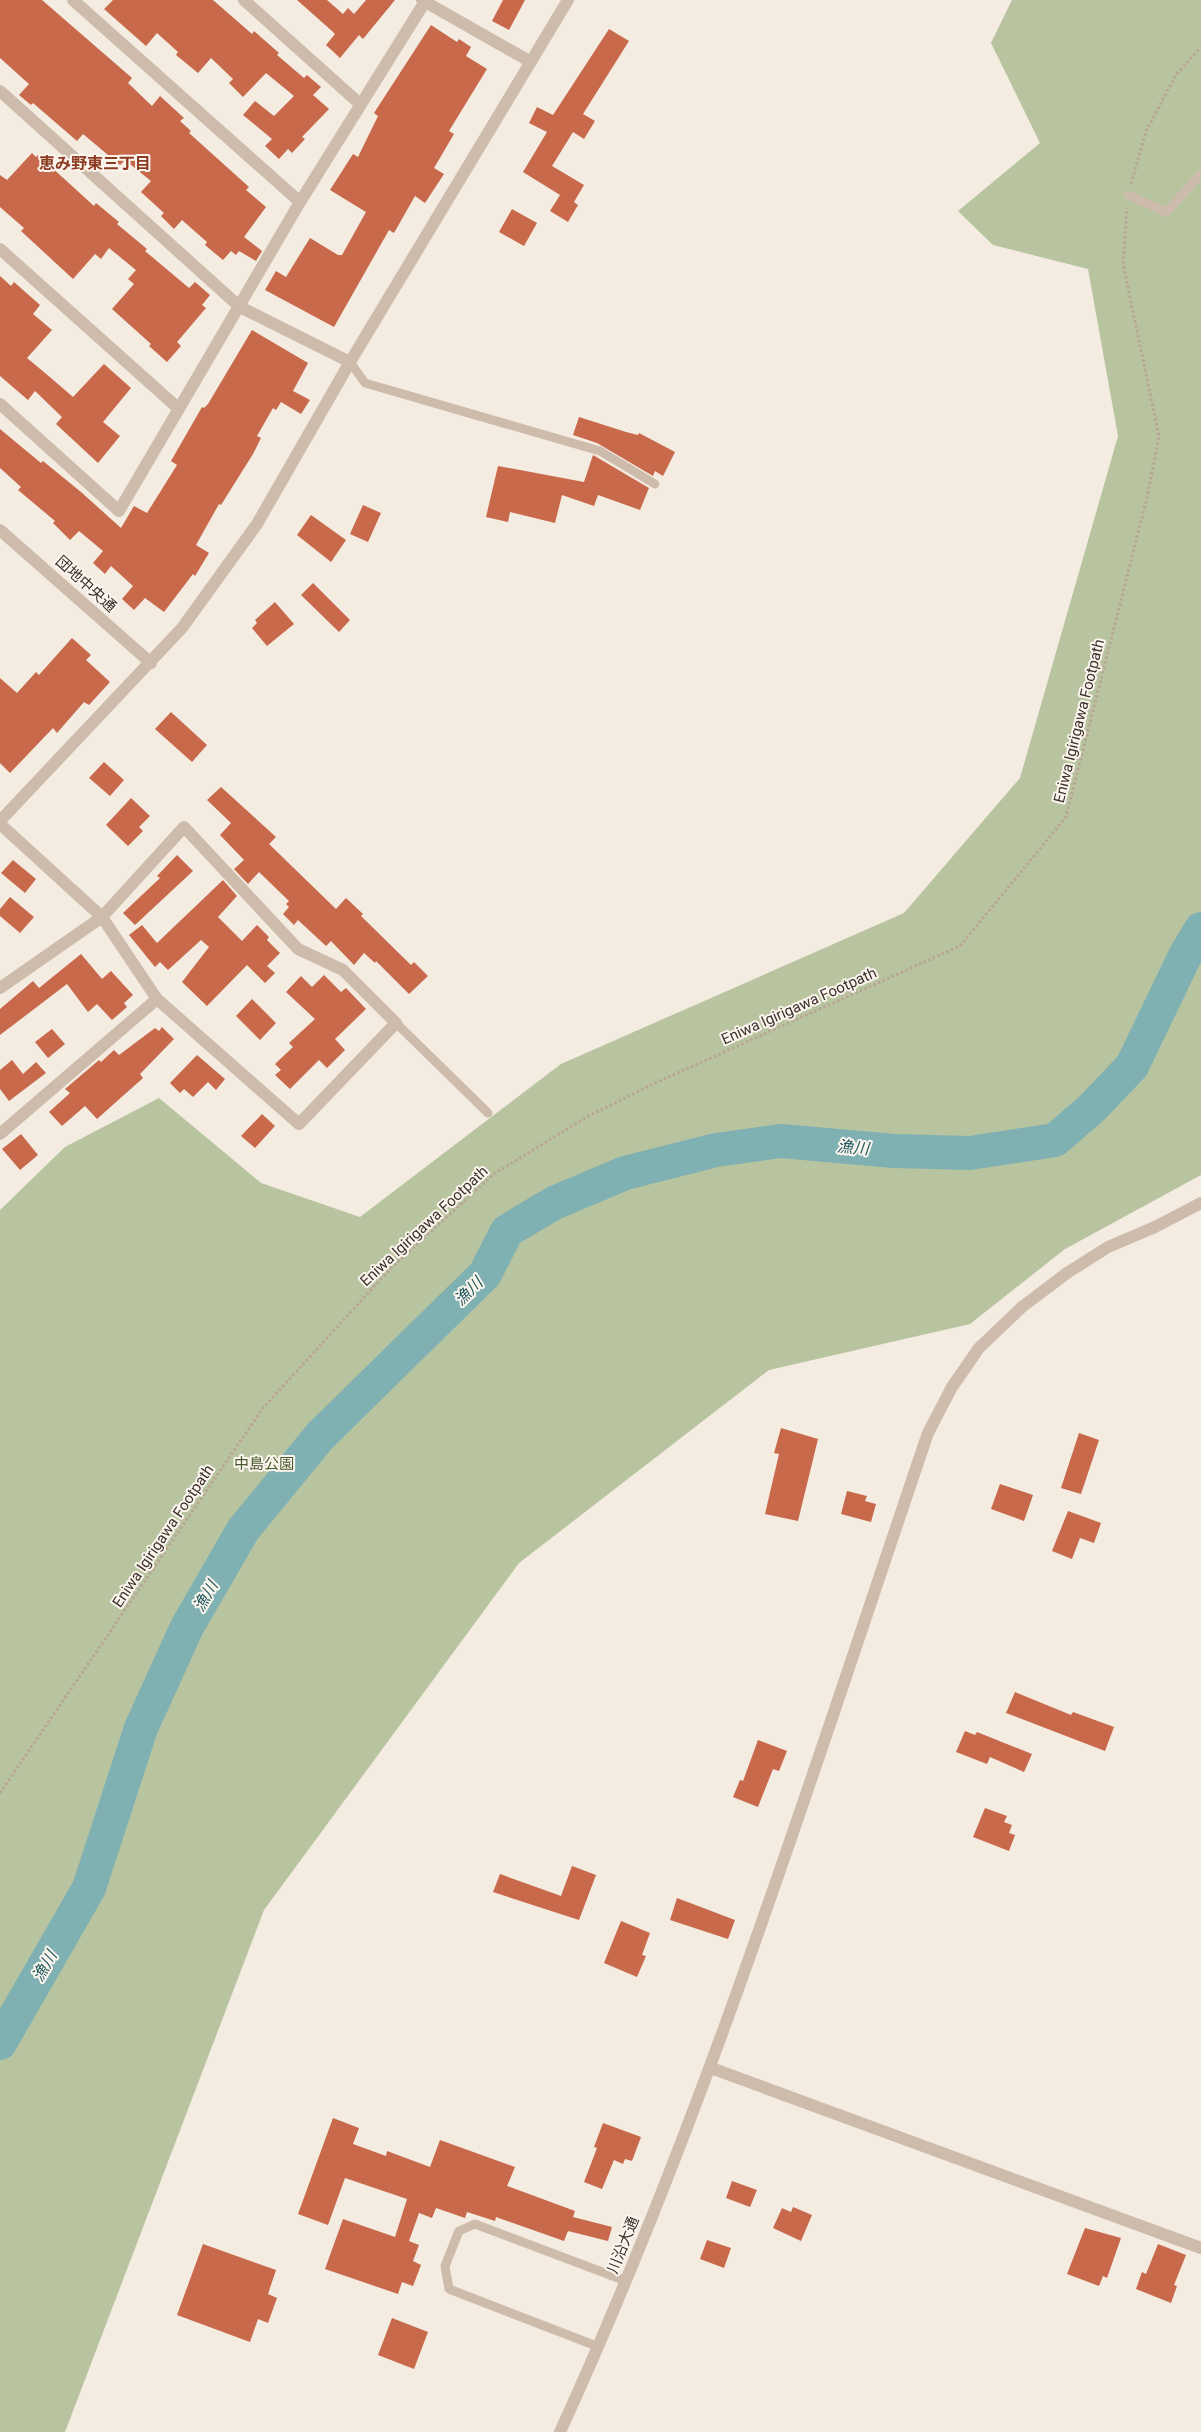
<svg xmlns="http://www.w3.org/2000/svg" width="1201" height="2432" viewBox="0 0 1201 2432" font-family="Roboto,'Noto Sans JP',sans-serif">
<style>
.green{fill:#b8c4a0}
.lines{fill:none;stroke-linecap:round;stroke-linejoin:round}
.river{stroke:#7fb0b2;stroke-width:34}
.building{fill:#c8694b}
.path{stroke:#b9a596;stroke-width:3;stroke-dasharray:2.5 2.5;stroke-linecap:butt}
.service{stroke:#cdbbac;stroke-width:9}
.minor{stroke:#cdbbac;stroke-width:12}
.tertiary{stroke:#cdbbac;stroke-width:12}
.labels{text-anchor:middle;stroke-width:4;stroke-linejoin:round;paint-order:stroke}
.street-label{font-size:15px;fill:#3b302b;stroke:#fbf5ee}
.park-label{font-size:15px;fill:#4a5a2e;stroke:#fbf5ee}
.neighbourhood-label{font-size:16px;font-weight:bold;fill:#8c3b22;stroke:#fbf5ee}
.water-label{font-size:16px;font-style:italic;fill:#1f5a5e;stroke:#fbf5ee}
</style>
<rect width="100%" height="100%" fill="#f4ebe1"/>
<path class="green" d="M1012,0h189v1175l-136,74 -95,75 -201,46 -250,193 -255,347 -199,522h-65v-1222l65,-63 94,-49 102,85 99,34 201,-153 343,-151 116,-135 98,-342 -30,-167 -95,-24 -35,-34 82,-68 -49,-100z"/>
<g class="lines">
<path class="river" d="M0,2043l89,-155 52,-160 46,-101 56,-97 77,-94 165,-162 22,-43 47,-28 71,-30 91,-23 65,-9 113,10 76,2 85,-13 37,-32 40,-42 54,-112 15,-25"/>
</g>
<path class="building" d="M0,0h42l90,78 -4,5 24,23 8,-10 24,22 -4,3 11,10 -2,2 60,54 -3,3 20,17 -22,30 18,14 -6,10 -17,-10 -3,4 -5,-4 -8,9 -18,-15 2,-3 -25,-22 -8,9 -13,-13 3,-3 -23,-21 10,-11 -26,-21 -5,5 -37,-31 -6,7 -44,-38 -2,2 -12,-10 10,-11 -29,-26z
M113,0h100l39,34 2,-3 25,22 -2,2 27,23 3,-3 14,12 -8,8 16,14 -27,28 3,2 -13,14 -4,-4 -9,10 -14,-13 7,-7 -29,-24 12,-14 19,15 20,-20 -28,-23 -23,24 -14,-14 4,-4 -22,-21 -13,15 -22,-18 2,-3 -21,-19 -11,13 -42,-37z
M297,0h30l16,14 5,-6 6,6 12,-14h29l-32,39 -4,-4 -19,23 -14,-13 9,-11 -3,-3z
M503,0h22l-16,30 -17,-9z
M431,25l26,17 2,-3 12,8 -5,9 21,13 -38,62 5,3 -20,34 10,6 -19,29 -10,-7 -21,37 -5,-3 -55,97 -69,-37 11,-19 10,6 24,-39 28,17h4l24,-43 -36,-22 23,-36 5,3 20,-41 -4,-3z
M609,29l20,12 -46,73 12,7 -11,18 -11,-7 -21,34 32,19 -10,17 4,3 -10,17 -18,-11 10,-16 -37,-23 24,-40 -18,-9 8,-16 16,8z
M32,153l4,4 2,-2 56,51 2,-3 23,19 -2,2 30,25 -2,2 44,37 6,-6 15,13 -8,10 4,3 -29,34 4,4 -14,16 -18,-16 2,-2 -39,-35 22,-25 -6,-5 8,-9 -27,-22 -8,11 -6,-5 -22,25 -52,-48 3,-3 -24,-21v-32l7,5z
M512,209l25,14 -13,23 -25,-14z
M0,276l11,10 3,-4 26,23 -7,9 19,16 -25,28 24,20 22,19 31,-33 27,24 -28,34 17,14 -22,27 -42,-39 6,-7 -27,-26 -7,9 -28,-24z
M252,330l56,33 -15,28 17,9 -9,14 -20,-12 -5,8 -3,-2 -16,28 4,2 -8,16 -32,51 -2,-1 -23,41 13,8 -14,23 -2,-2 -29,38 -19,-14 -11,12 -12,-11 11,-13 -22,-20 -6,8 -12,-11 10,-12 -24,-20 -9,9 -17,-17 2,-2 -37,-31 3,-3 -21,-19v-39l41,34 2,-2 38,31 40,36 13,-22 13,7 30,-48 -6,-4 31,-54 2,1 4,-4z
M579,417l47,15 12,3 1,-2 36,19 -12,24 -8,-5 -2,5 -56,-33 -24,-8z
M593,455l56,33 -9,22 -42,-15 -4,11 -32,-11 -7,28 -45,-11 -2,10 -22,-5 12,-51 86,16z
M363,505l18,8 -13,29 -18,-8z
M311,515l35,25 -15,22 -34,-27z
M313,583l37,37 -11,12 -38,-37z
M275,602l19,22 -27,22 -15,-18 5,-5 -2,-3z
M72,638l19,17 -5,5 24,22 -21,23 -5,-3 -27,31 -4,-5 -43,45 -10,-10v-85l17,15 19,-21 3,3z
M171,712l36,33 -15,17 -37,-33z
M104,762l20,18 -14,16 -21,-18z
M221,787l55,50 -7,7 67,65 10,-11 17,16 -2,2 50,49 3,-3 14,14 -19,18 -33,-33 -1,2 -11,-10 -10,12 -23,-24 -5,5 -28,-26 -4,5 -11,-11 6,-7 -3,-3 3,-3 -30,-29 -11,12 -14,-15 10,-9 -24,-25 11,-12 -24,-23z
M131,798l19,18 -11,11 4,4 -15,15 -22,-21z
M177,855l16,16 -58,54 -12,-12 37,-35 -3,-2z
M13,860l23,19 -11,14 -24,-20z
M223,880l14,16 -19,21 24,24 15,-16 12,12 -2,3 13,13 -13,13 8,7 -10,10 -18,-18 -40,41 -25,-24 27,-35 -8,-7 -33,30 -8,-8 -5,5 -26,-32 13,-10 15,18z
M10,897l24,20 -14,16 -20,-17v-7z
M81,954l21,25 9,-8 22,24 -9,8 3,4 -15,13 -15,-16 -9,8 -21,-28 -67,51v-26l33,-28 6,7z
M324,975l17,17 5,-4 20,21 -31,30 10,11 -18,18 -8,-8 -29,29 -15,-14 6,-5 -6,-6 18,-17 -4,-4 26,-24 -29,-27 15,-16 11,11z
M252,999l24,24 -16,17 -24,-24z
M162,1027l12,12 -34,35 3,4 -46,41 -12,-13 -23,20 -13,-14 21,-19 -5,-4 34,-29 2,2 13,-12 5,5 36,-27 4,3z
M52,1029l13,15 -17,14 -13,-16z
M197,1055l28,24 -9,11 -8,-8 -15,15 -9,-8 -4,4 -10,-10z
M12,1060l11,14 13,-12 10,11 -37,28 -9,-12v-19z
M262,1114l13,12 -20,22 -14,-12z
M21,1134l17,21 -18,15 -18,-21z
M781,1428l37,11 -20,82 -33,-7 14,-60 -5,-1z
M1079,1433l20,7 -18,54 -20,-6z
M1000,1484l33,11 -9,26 -33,-12z
M847,1491l20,5 -2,5 11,3 -5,18 -30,-8z
M1068,1511l33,12 -7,20 -14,-5 -8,21 -20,-8z
M1015,1692l56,23 2,-3 41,15 -9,24 -99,-38z
M965,1731l10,4 2,-3 55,22 -8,18 -34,-15 -3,7 -31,-12z
M758,1740l29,11 -8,20 -6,-2 -15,38 -25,-10 7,-17 3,1z
M985,1808l22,8 -3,6 8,3 -3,8 6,2 -6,16 -36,-14z
M572,1866l24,9 -17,45 -86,-28 7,-18 61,22z
M677,1898l58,22 -7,19 -58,-19z
M621,1921l29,12 -8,22 4,1 -9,21 -33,-14z
M333,2118l26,10 -6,16 33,12 1,-5 43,16 10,-27 75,27 -8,19 68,25 -2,6 39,10 -4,14 -40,-10 -4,10 -68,-24 -1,4 -28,-9 -2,6 -29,-10 -4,10 -13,-5 -10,28 10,4 -6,16 8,4 -8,21 -11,-4 -4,12 -73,-25 18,-50 52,18 12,-38 -62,-21 -17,47 -30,-11z
M603,2123l38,14 -9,24 -7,-2 -2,5 -9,-4 -12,29 -18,-7 13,-34 -3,-1z
M732,2181l25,9 -7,17 -24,-9z
M793,2207l19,8 -11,26 -28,-13 9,-20 9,4z
M1085,2228l36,10 -14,40 -4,-2 -4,10 -32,-12z
M707,2240l24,8 -7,20 -24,-9z
M203,2244l73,26 -8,24 9,4 -9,25 -10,-4 -8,23 -73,-27z
M1158,2244l28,11 -12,30 3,1 -6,17 -35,-14 6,-17 4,2z
M392,2318l36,14 -14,37 -36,-14z"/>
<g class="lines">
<path class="path" d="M1131,184l15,-53 30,-56 25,-28
M0,1793l263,-385 129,-141 102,-93 91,-56 70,-35 305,-137 106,-129 81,-319 12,-62 -36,-172 4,-56"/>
<path class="service" d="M1128,195l38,17 35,-38
M350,362l15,21 235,68 55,33
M396,1023l92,90
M599,2347l-150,-58 -4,-23 14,-35 16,-7 151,57"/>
<path class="minor" d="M73,0l227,202
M244,0l116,104
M422,0l109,62
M0,249l179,160
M0,404l119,107 181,-309 126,-202
M0,824l102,93 55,82 142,125 97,-101 -53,-53 -45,-21 -114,-122 -82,90 -102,71
M0,1134l157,-135
M711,2068l490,180"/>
<path class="tertiary" d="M0,91l240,216 110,55
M0,530l151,133
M0,821l182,-193 75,-104 93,-162 218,-362
M560,2432c148,-323 254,-664 368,-999l24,-46 27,-39 43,-41 45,-34 41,-26 47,-20 46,-24"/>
</g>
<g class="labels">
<g class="street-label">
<text transform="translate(86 584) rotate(42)" y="5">団地中央通</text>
<text transform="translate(1079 721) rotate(-76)" y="5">Eniwa Igirigawa Footpath</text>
<text transform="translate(799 1006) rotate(-24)" y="5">Eniwa Igirigawa Footpath</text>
<text transform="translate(424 1226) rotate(-43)" y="5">Eniwa Igirigawa Footpath</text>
<text transform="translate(163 1536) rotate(-56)" y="5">Eniwa Igirigawa Footpath</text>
<text transform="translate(623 2245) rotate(-68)" y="5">川沿大通</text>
</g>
<g class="park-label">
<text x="264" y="1469">中島公園</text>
</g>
<g class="neighbourhood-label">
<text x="95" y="169">恵み野東三丁目</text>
</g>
<g class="water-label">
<text transform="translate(853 1147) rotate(5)" y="6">漁川</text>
<text transform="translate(468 1291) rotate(-45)" y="6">漁川</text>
<text transform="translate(205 1596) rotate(-60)" y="6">漁川</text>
<text transform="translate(44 1966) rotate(-60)" y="6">漁川</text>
</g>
</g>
</svg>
